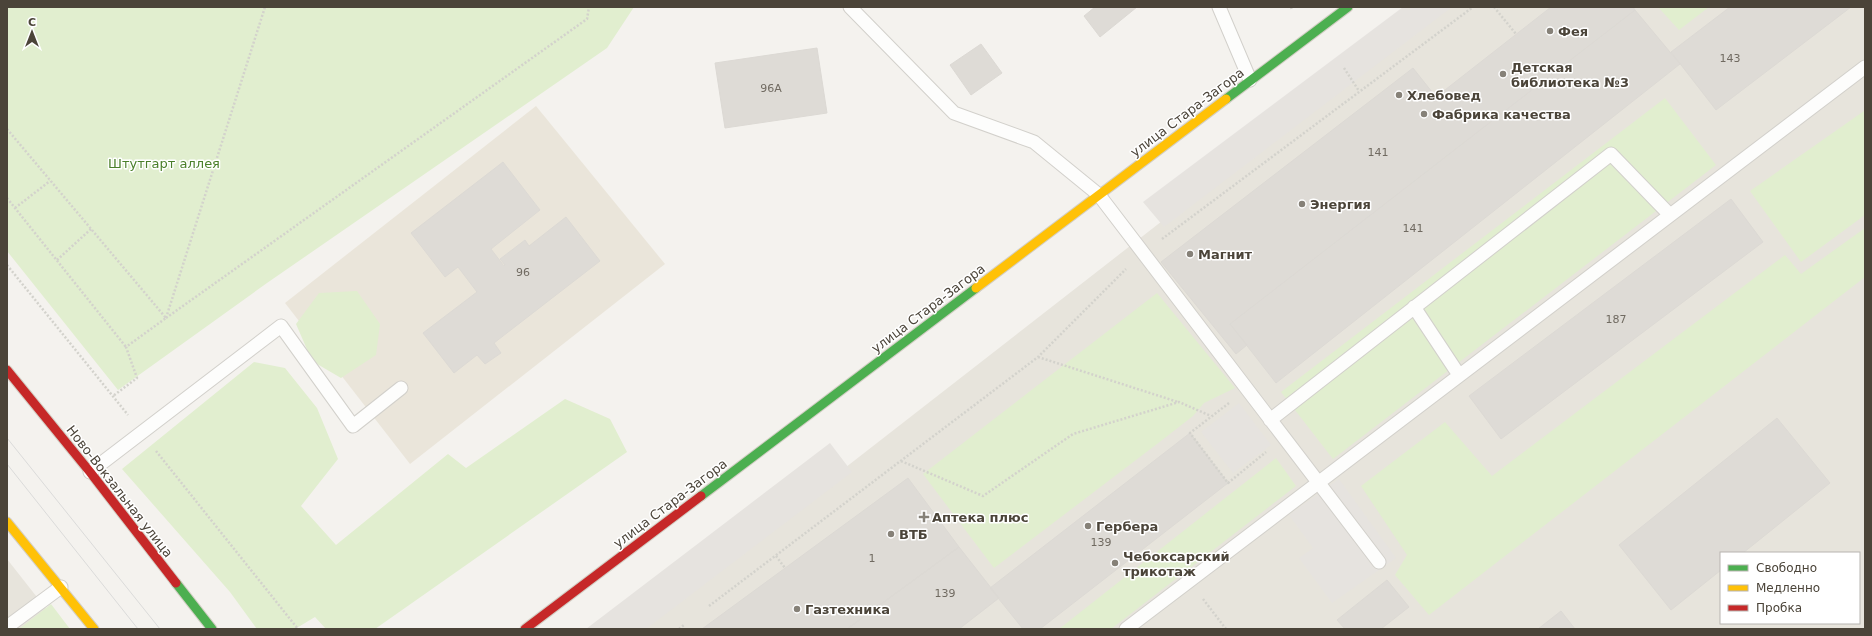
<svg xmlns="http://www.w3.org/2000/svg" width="1872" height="636" viewBox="0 0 1872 636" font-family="'DejaVu Sans',sans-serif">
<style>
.residential{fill:#e7e4dc;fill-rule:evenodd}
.education{fill:#eae5da}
.green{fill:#e1eecf}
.parking{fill:#e6e3df}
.building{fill:#dedbd6;stroke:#dcd9d4}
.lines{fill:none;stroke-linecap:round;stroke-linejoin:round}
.lane-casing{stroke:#d2d0cb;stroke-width:15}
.fast-casing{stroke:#d3cfc5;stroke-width:11}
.slow-casing{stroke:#d3cfc5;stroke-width:11}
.jam-casing{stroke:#d3cfc5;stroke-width:11}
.path{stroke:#d3d2cc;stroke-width:2.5;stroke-dasharray:2 2;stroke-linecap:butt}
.lane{stroke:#fdfdfc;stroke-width:13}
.fast{stroke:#4caf50;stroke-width:9}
.slow{stroke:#ffc107;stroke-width:9}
.jam{stroke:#c62828;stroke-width:9}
.tram{stroke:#dbdbda;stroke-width:1}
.poi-dot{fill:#868178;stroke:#fff;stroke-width:1.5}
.labels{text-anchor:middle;stroke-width:3;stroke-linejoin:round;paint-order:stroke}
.number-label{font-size:11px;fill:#706a61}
.poi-label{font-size:13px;font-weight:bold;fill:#4b4439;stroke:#fff;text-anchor:start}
.street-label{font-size:13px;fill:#4b4439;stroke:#fff}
.park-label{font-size:13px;fill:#4a7f2a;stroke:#fff}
</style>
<rect width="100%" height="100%" fill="#f4f2ee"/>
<path class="residential" d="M1437,7h428v622h-1227zM1721,553h138v70h-138z
M7,559l55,70h-55z"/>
<path class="education" d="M536,106l129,158 -255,200 -125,-161z"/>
<path class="green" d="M7,7h627l-27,41 -340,235 -149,107 -111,-139z
M1658,7h51l-30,23z
M1665,98l51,67 -383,294 -52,-67z
M1864,111l1,104 -64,47 -51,-71z
M1865,228v49l-436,338 -34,-40 12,-20 -46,-69 84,-64 47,54 293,-221 16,19z
M357,291l23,33 -4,31 -35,23 -29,-17 -16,-37 23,-31z
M1157,293l78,95 -31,15 -11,13 -36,28 -163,124 -71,-94z
M254,362l31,6 32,40 21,51 -37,47 35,39 112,-91 18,14 99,-69 45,20 17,33 -252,177h-49l-11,-12 -20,12h-38l-27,-37 -108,-123z
M1276,458l20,28 -185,143h-52z
M51,604l19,25h-51z"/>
<path class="parking" d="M1403,7h49l-288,220 -21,-25z
M1239,403l32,42 -38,28 -32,-41z
M830,443l22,29 -206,157h-60z
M1339,479l57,79 -64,45 -33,-45 14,-10 -24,-33z"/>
<path class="building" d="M1095,7h42l-37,30 -16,-21z
M1551,7h82l2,3 -405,314 17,21 -11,9 -75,-92 252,-194 23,29z
M1730,7h121l-135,103 -45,-58z
M1635,10l45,54 -404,319 -46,-59z
M981,44l21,29 -31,22 -21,-30z
M817,48l10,65 -102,15 -10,-65z
M503,162l37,48 -49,39 13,17 1,-1 -5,-6 25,-19 4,6 37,-29 34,44 -106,82 7,10 -16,11 -8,-9 -23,18 -31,-40 54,-41 -19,-25 -13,10 -34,-44z
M1731,199l32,43 -262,197 -32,-43z
M1777,418l53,65 -87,70h-22v17l-50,40 -52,-65z
M1190,433l38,50 -188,146h-17l-33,-41z
M908,478l51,69 -112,82h-145z
M959,547l40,51 -40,31h-112z
M1387,580l22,27 -28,22h-36l-8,-9z
M1561,611l14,18h-37z"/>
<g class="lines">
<defs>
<path id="lane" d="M850,7l104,106 80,29 65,53 280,367
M1219,7l31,73
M1414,307l45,68
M1270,420l341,-266 59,61
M90,472l191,-146 72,100 48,-38
M7,627l54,-40
M1126,629l739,-562"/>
<path id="fast" d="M1226,99l122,-92
M701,496l275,-208
M176,583l36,46"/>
<path id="slow" d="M976,288l250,-189
M7,522l87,107"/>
<path id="jam" d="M7,370l83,102 86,111
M525,629l176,-133"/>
</defs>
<use href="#lane" class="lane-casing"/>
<use href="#fast" class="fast-casing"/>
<use href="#slow" class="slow-casing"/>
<use href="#jam" class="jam-casing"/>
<path class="path" d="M1291,7l1,3
M1494,7l22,27
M1344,68l15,23
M7,129l159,189 -40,29 11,31 -24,18
M7,198l119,149
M15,208l35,-27
M1162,239l311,-232
M57,260l34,-31
M7,265l121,150
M166,318l421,-299 2,-12
M166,318l99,-311
M1038,357l140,45
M1229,403l-39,30 38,50 38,-31
M156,451l142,178
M901,461l82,35 90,-62 106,-32 32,14
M776,556l9,12
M1203,599l23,30
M709,606l329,-249 88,-88
M679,629l5,-4"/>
<use href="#lane" class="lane"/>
<use href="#fast" class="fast"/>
<use href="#slow" class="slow"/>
<use href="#jam" class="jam"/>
<path class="tram" d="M7,438l153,191
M7,464l131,165"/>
</g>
<g class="poi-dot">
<circle cx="1550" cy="31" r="4"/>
<circle cx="1503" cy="74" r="4"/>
<circle cx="1399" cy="95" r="4"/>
<circle cx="1424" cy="114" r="4"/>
<circle cx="1302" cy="204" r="4"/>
<circle cx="1190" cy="254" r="4"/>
<path d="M922 511h4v4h4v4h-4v4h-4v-4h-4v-4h4z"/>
<circle cx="1088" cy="526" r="4"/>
<circle cx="891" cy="534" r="4"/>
<circle cx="1115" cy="563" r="4"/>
<circle cx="797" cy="609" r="4"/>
</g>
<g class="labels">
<g class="number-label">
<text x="1730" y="62">143</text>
<text x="771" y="92">96А</text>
<text x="1378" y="156">141</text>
<text x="1413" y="232">141</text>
<text x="523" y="276">96</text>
<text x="1616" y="323">187</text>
<text x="1101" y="546">139</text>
<text x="872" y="562">1</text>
<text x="945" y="597">139</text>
</g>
<g class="poi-label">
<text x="1558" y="36">Фея</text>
<text x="1511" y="72">Детская<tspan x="1511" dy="15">библиотека №3</tspan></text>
<text x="1407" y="100">Хлебовед</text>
<text x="1432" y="119">Фабрика качества</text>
<text x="1310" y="209">Энергия</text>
<text x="1198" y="259">Магнит</text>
<text x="932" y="522">Аптека плюс</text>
<text x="1096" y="531">Гербера</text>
<text x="899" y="539">ВТБ</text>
<text x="1123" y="561">Чебоксарский<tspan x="1123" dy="15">трикотаж</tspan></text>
<text x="805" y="614">Газтехника</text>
</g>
<g class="street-label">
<text transform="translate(1187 112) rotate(-37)" y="5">улица Стара-Загора</text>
<text transform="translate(928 308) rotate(-37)" y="5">улица Стара-Загора</text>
<text transform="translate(120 491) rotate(52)" y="5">Ново-Вокзальная улица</text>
<text transform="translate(670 503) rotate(-37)" y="5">улица Стара-Загора</text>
</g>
<g class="park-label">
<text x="164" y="168">Штутгарт аллея</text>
</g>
</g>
<rect width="1872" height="636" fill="none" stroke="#4b4439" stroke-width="16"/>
<rect x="1720" y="552" width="140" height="72" fill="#ffffff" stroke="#b7b4b0"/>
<rect x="1728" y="565" width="20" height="6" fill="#4caf50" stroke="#b7b4b0"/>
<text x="1756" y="572" font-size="12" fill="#4b4439">Свободно</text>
<rect x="1728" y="585" width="20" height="6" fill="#ffc107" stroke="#b7b4b0"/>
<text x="1756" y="592" font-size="12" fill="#4b4439">Медленно</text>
<rect x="1728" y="605" width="20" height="6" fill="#c62828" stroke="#b7b4b0"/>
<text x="1756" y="612" font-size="12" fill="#4b4439">Пробка</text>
<g transform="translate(32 32)" stroke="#ffffff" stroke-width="3" paint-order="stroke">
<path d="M0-3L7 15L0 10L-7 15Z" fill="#4b4439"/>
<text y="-6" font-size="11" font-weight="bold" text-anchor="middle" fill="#4b4439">С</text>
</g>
</svg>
